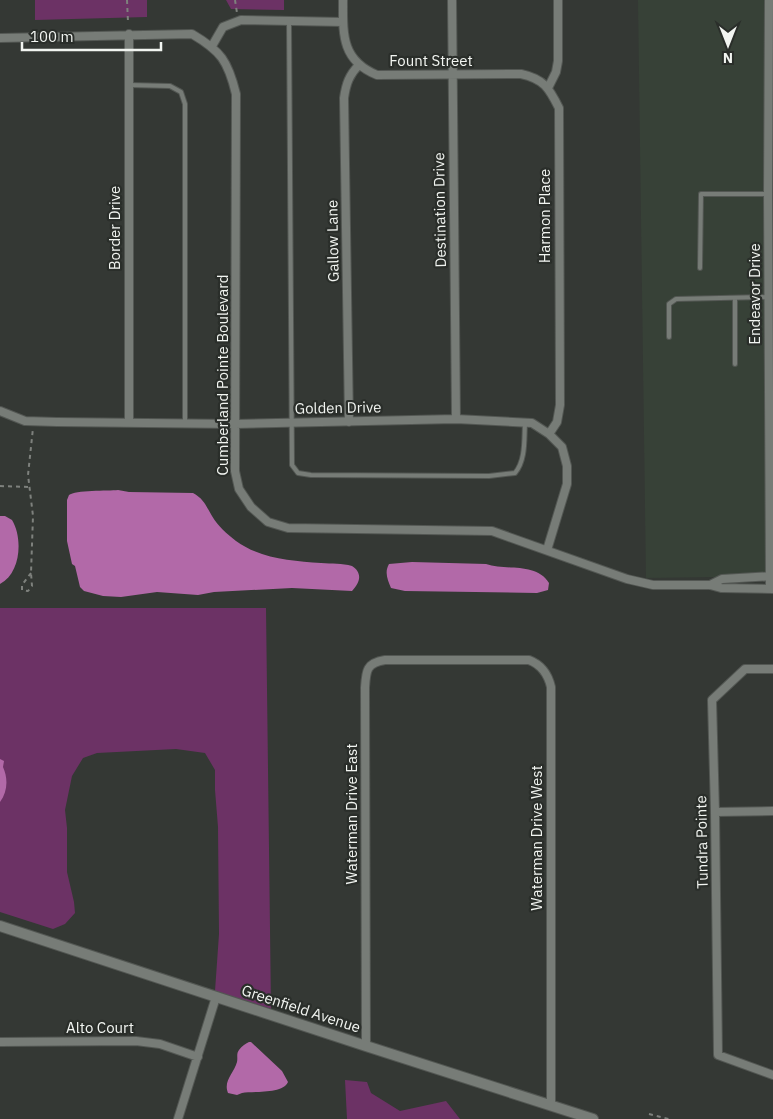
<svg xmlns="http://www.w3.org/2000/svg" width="773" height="1119" viewBox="0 0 773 1119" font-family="'IBM Plex Sans',sans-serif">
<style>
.built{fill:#374137}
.green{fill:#6c3265}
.water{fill:#b269a8}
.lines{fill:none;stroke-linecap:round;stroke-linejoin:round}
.service-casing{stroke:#535753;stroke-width:6}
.minor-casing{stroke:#535753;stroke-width:10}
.secondary-casing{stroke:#535753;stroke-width:12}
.path{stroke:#7e817d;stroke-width:2;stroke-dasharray:4 4;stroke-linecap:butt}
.service{stroke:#777c77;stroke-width:4}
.minor{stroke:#777c77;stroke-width:8}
.secondary{stroke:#777c77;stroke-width:10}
.labels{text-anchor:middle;stroke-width:4.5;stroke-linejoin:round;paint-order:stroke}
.street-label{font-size:15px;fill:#f2f5f1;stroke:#2a2e2a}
</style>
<rect width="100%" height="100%" fill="#343834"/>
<path class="built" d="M638,0h135v576l-127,2z"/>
<path class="green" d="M35,0h112v17l-112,3z
M226,0h58v10l-53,-1z
M0,608h266l5,401 -56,-18 4,-57 -1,-107 -3,-37v-20l-10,-17 -29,-4 -79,4 -14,5 -11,18 -7,34 2,18v44l7,30 1,11 -10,11 -12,5 -53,-17z
M345,1080l22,2 4,11 29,18 46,-10 14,18h-113z"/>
<path class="water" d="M118,490l11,2 64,1c11,6 13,13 19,23 6,10 15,18 24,25 25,18 56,20 85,22 11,1 21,0 31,3 11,7 8,17 0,25l-60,-3 -78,4 -16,3 -41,-3 -36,5 -18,-1 -19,-5 -4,-4 -5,-21 -3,-2 -5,-23v-41l2,-5c6,-5 39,-4 49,-5z
M0,516h5l7,4c11,18 9,53 -12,64z
M412,562l74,2c20,7 50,-2 63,19l-1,7 -11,3 -132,-2 -14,-3c-3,-8 -7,-15 -2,-24z
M0,759l4,2 -1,6c5,11 5,24 -3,35z
M249,1042h2l31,29 6,11c-5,12 -34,9 -46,11l-5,2 -9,-2c-5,-12 6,-20 9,-31 1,-5 -1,-8 2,-12 3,-4 6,-6 10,-8z"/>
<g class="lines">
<defs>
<path id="service" d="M289,21l3,444 6,8 13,2 178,1 26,-3c11,-13 9,-34 10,-50
M129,85l41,1 11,6 4,12v319
M700,268l1,-74h67
M669,337v-33l7,-5 92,-2
M735,364v-66"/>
<path id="minor" d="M343,0c0,34 -2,60 34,75l144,-1c23,5 28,14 38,34l1,297 -3,17 -8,12
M452,0l4,419
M769,0l-1,194 2,395
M129,34v388
M0,38l192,-4c29,17 36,27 44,60l-1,377 4,18 12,18 17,15 20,6 204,3 135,48 26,6h57l11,3 52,1
M212,46l11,-19 18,-7 102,2
M548,88l8,-16 2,-11v-61
M0,411l25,10 32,1 178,2 221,-5 76,4 17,11 13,13 5,19v18l-20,66
M349,422l-5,-324c2,-14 5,-23 15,-33
M710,585l12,-6 51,-3
M773,669h-28l-33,31 3,112 3,243 55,20
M715,812l58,-1
M0,1042l136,-1 24,3 38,13
M366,1046l-1,-358c1,-17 1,-25 20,-28h144c13,5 19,14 22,27v418
M178,1119l38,-122"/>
<path id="secondary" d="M0,926l366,120 227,73"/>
</defs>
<use href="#service" class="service-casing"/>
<use href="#minor" class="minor-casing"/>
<use href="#secondary" class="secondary-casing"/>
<path class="path" d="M127,0l1,22
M235,0l2,13
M0,486l29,1
M31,573l-9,12v5l6,1 4,-5 -1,-13 2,-57 -5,-41 5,-47
M649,1114l20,5"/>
<use href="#service" class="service"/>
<use href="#minor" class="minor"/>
<use href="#secondary" class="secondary"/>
</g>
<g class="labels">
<g class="street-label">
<text x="431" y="66">Fount Street</text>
<text transform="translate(440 210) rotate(-91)" y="5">Destination Drive</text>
<text transform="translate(545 216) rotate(-90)" y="5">Harmon Place</text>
<text transform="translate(115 228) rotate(-90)" y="5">Border Drive</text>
<text transform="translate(333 241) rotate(-91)" y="5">Gallow Lane</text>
<text transform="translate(755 294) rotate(-90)" y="5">Endeavor Drive</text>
<text transform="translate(223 375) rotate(-90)" y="5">Cumberland Pointe Boulevard</text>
<text transform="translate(338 408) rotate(-1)" y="5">Golden Drive</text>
<text transform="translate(352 814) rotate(-90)" y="5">Waterman Drive East</text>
<text transform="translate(537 838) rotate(-90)" y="5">Waterman Drive West</text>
<text transform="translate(702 842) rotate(-91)" y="5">Tundra Pointe</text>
<text transform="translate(301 1009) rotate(18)" y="5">Greenfield Avenue</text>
<text x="100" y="1033">Alto Court</text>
</g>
</g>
<g transform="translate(728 45) rotate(180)" stroke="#2a2e2a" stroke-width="4" paint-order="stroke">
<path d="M0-4L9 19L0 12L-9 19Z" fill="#f2f5f1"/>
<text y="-8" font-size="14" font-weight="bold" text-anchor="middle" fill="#f2f5f1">N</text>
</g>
<path d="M22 42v8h139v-8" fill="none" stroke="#f2f5f1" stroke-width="2.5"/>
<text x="30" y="42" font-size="15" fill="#f2f5f1" stroke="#2a2e2a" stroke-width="4" paint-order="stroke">100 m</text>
</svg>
